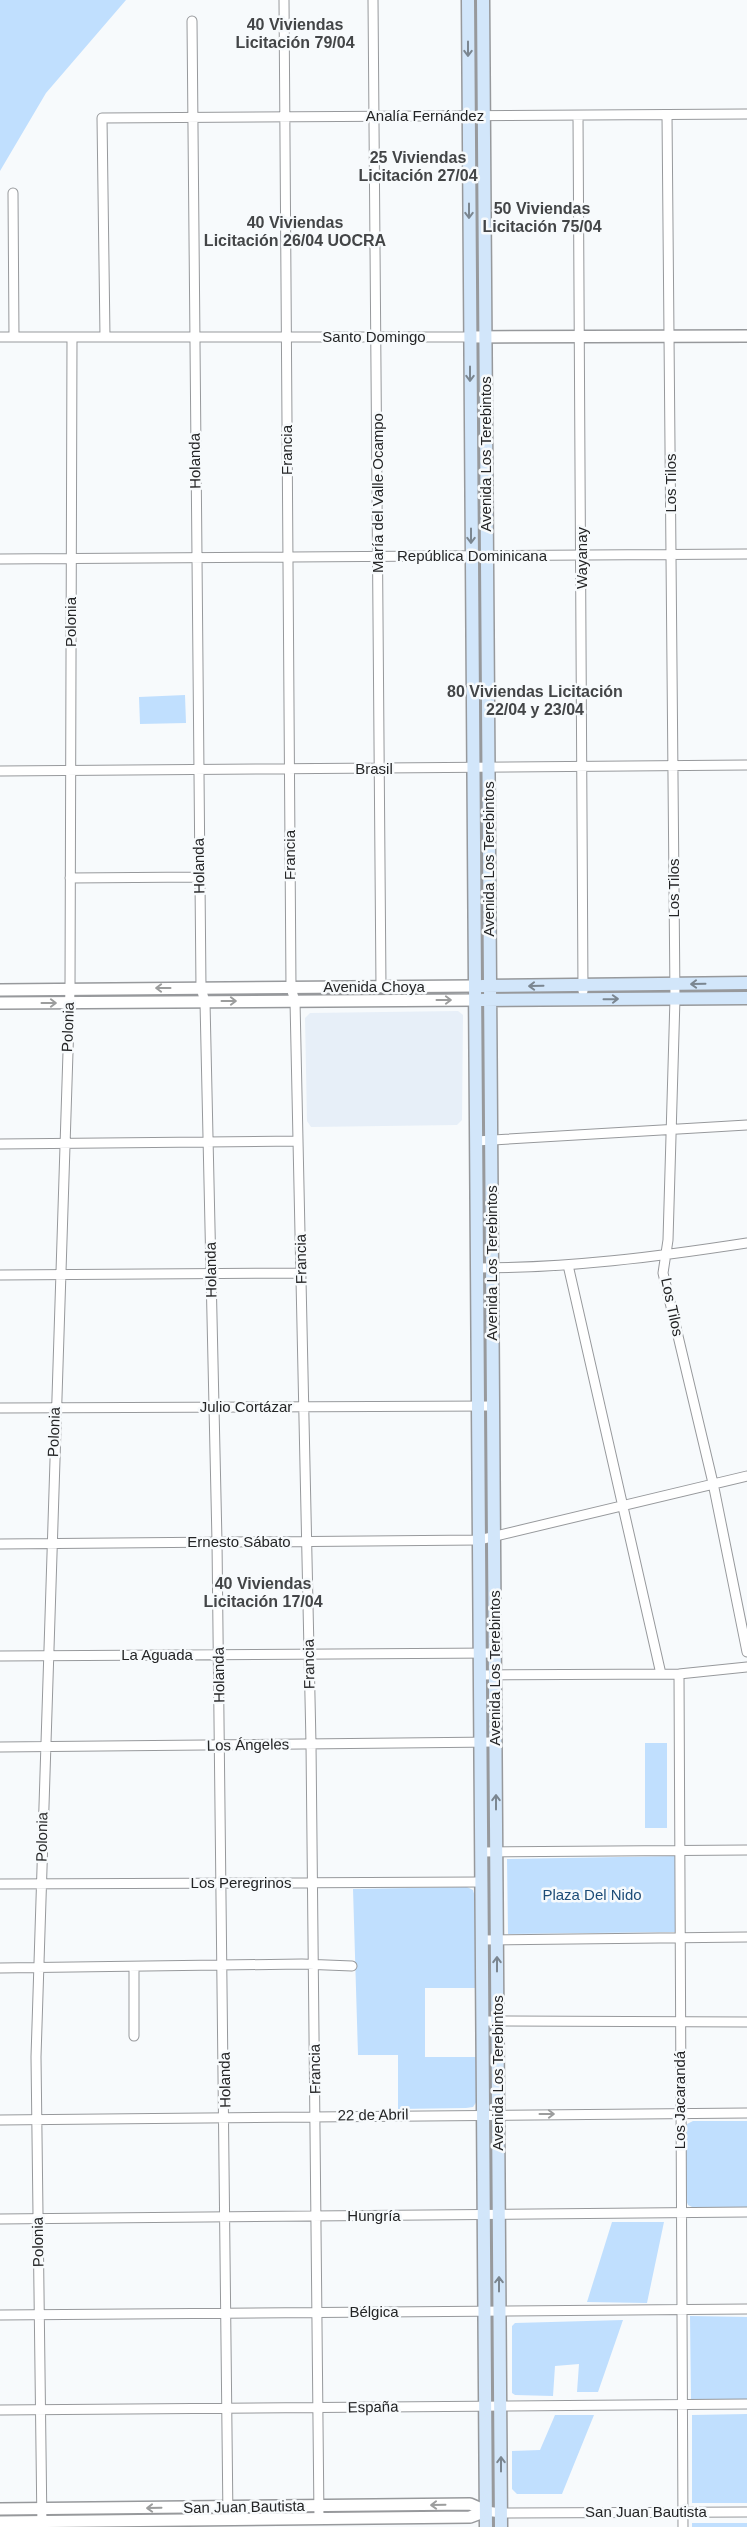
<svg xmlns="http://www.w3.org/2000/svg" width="747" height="2527" viewBox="0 0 747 2527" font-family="Helvetica,sans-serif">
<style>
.built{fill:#e7eff8}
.green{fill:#c0dffe}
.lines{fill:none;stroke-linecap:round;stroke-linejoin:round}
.minor-casing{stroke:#97999c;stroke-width:11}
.tertiary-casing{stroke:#97999c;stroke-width:14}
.secondary-casing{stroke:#97999c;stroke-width:15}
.minor{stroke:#fff;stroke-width:9}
.tertiary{stroke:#fff;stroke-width:11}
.secondary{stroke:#d2e6fa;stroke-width:12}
.oneway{stroke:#7b8690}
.oneway2{stroke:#9c9d9d}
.labels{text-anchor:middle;stroke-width:5;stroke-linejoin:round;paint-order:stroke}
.street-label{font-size:15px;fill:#242526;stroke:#f7fafc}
.park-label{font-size:15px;fill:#1d4c77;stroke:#f7fafc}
.neighbourhood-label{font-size:16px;font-weight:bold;fill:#434547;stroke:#f7fafc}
</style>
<rect width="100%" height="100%" fill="#f7fafc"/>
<path class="built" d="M458,1011l5,4 -1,105 -5,5 -146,2 -4,-6 -2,-103 5,-5z"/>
<path class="green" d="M0,0h126l-80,93 -46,78z
M185,695l1,28 -46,1 -1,-27z
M645,1743h22v85h-22z
M676,1856l1,76 -169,2 -1,-75z
M467,1887l6,3 2,7 1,91h-51v69h51l1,44 -4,6 -7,1 -68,1v-54h-40l-5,-166z
M693,2121h54v86h-55l-4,-2 -2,-5 -1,-70 2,-6z
M612,2222h52l-17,81 -60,-1z
M690,2316l57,1v83h-56z
M623,2320l-25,72h-21l2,-28 -24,2 -2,30 -38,-1 -3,-2v-67l3,-3z
M747,2414v89h-55v-88z
M555,2415h39l-32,79h-45l-5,-5v-38l28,-1z
M692,2523h55v4h-55z"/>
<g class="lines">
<defs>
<path id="minor" d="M284,0l7,988 4,13 16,743 8,775
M373,0l8,987
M192,21l9,967 4,14 12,540 11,978
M667,115l8,883 -7,242 -5,33 50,210 34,169
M578,116l5,875
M13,193l1,144
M0,337h470
M105,337l-3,-219 645,-4
M0,559l747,-5
M0,771l747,-6
M70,878l130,-1
M476,1141l271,-16
M0,1144l298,-3
M568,1265l93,409
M477,1268c91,0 180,-11 270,-25
M0,1275l301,-2
M0,1408l493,-2
M0,1544l479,-4 268,-64
M0,1656l495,-3
M679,1674l4,853
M480,1675l199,-1 68,-7
M0,1747l495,-5
M481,1852l266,-2
M0,1884l481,-2
M482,1940l265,-3
M0,1968l302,-4 50,2
M482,2021l265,1
M134,2036v-69
M0,2120l747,-7
M0,2219l747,-7
M0,2315l747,-6
M0,2410l747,-6
M486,2511l15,2 246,-1
M42,2527l-6,-470 34,-1068 2,-652"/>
<path id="tertiary" d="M470,337l277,-1
M0,990l475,-4
M0,1003l475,-3
M0,2509l470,-5 16,7
M0,2522l470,-5 16,-6"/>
<path id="secondary" d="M468,0l18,2527
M483,0l18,2527
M482,986l265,-3
M482,1000l265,-2"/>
</defs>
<use href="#minor" class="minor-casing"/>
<use href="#tertiary" class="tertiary-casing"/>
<use href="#secondary" class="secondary-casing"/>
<use href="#minor" class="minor"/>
<use href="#tertiary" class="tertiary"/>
<use href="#secondary" class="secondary"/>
</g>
<defs><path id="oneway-shaft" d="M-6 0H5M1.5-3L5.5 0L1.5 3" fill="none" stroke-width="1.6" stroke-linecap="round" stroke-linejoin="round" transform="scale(1.25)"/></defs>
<g class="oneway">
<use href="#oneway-shaft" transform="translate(468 49) rotate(90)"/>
<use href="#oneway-shaft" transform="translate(469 211) rotate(90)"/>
<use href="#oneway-shaft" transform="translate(470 374) rotate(90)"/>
<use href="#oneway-shaft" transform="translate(471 536) rotate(90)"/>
<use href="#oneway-shaft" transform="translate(698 984) rotate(179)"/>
<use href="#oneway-shaft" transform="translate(536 986) rotate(179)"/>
<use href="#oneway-shaft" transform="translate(611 999) rotate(-1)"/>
<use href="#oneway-shaft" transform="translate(496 1802) rotate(-90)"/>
<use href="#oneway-shaft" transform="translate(497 1964) rotate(-90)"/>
<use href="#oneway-shaft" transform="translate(499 2284) rotate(-90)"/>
<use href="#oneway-shaft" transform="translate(501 2464) rotate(-90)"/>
</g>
<g class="oneway2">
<use href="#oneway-shaft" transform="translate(163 988) rotate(180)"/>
<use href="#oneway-shaft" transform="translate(444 1000)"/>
<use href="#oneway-shaft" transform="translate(229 1001)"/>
<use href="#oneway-shaft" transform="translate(49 1003)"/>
<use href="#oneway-shaft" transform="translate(547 2114)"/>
<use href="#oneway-shaft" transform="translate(438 2505) rotate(179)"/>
<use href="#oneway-shaft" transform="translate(154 2508) rotate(179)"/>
</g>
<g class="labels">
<g class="street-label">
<text x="425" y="121">Analía Fernández</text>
<text x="374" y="342">Santo Domingo</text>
<text transform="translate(287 450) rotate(-90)" y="5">Francia</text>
<text transform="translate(486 454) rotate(-90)" y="5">Avenida Los Terebintos</text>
<text transform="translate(195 461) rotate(-91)" y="5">Holanda</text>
<text transform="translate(671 483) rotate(-90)" y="5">Los Tilos</text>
<text transform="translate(378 493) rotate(-90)" y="5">María del Valle Ocampo</text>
<text x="472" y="561">República Dominicana</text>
<text transform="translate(582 558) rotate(-90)" y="5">Wayanay</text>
<text transform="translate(71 622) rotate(-90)" y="5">Polonia</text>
<text x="374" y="774">Brasil</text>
<text transform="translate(290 855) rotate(-90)" y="5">Francia</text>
<text transform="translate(489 859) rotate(-90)" y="5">Avenida Los Terebintos</text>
<text transform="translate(199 866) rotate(-91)" y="5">Holanda</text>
<text transform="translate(674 888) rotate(-90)" y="5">Los Tilos</text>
<text x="374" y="992">Avenida Choya</text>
<text transform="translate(68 1027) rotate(-88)" y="5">Polonia</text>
<text transform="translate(301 1259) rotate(-91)" y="5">Francia</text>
<text transform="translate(492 1263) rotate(-90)" y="5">Avenida Los Terebintos</text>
<text transform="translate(211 1270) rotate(-91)" y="5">Holanda</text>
<text transform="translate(672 1307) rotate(78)" y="5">Los Tilos</text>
<text x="246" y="1412">Julio Cortázar</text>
<text transform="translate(54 1432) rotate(-88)" y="5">Polonia</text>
<text x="239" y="1547">Ernesto Sábato</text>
<text x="157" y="1660">La Aguada</text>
<text transform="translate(309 1664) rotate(-91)" y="5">Francia</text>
<text transform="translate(495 1668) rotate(-90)" y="5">Avenida Los Terebintos</text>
<text transform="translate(219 1675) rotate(-91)" y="5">Holanda</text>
<text transform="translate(248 1745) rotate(-1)" y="5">Los Ángeles</text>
<text transform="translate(42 1837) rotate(-89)" y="5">Polonia</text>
<text x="241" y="1888">Los Peregrinos</text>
<text transform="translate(315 2069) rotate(-91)" y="5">Francia</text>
<text transform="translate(498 2073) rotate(-90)" y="5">Avenida Los Terebintos</text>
<text transform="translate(225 2080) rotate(-91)" y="5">Holanda</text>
<text transform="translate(680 2100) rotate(-90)" y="5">Los Jacarandá</text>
<text transform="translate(373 2115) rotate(-1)" y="5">22 de Abril</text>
<text x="374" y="2221">Hungría</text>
<text transform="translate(38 2242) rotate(-91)" y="5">Polonia</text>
<text x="374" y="2317">Bélgica</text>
<text transform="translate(373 2407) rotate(-1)" y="5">España</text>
<text transform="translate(244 2507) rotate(-1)" y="5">San Juan Bautista</text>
<text x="646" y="2517">San Juan Bautista</text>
</g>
<g class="park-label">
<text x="592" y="1900">Plaza Del Nido</text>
</g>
<g class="neighbourhood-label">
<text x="295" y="30">40 Viviendas<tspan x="295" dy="18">Licitación 79/04</tspan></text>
<text x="418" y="163">25 Viviendas<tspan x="418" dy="18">Licitación 27/04</tspan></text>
<text x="542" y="214">50 Viviendas<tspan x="542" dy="18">Licitación 75/04</tspan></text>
<text x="295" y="228">40 Viviendas<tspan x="295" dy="18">Licitación 26/04 UOCRA</tspan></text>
<text x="535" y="697">80 Viviendas Licitación<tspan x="535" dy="18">22/04 y 23/04</tspan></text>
<text x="263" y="1589">40 Viviendas<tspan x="263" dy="18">Licitación 17/04</tspan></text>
</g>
</g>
</svg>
